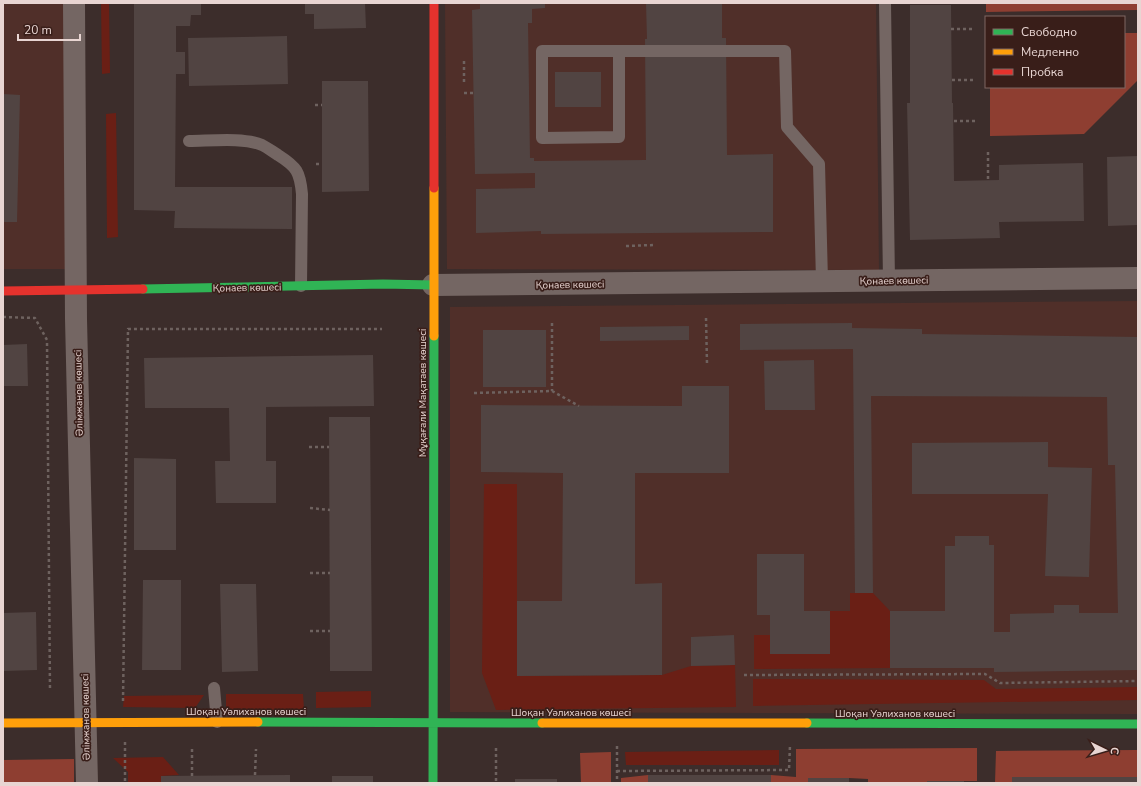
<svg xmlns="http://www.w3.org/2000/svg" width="1141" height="786" viewBox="0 0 1141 786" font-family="'Nunito Sans',sans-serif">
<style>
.built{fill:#502f29}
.green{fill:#6a1f15}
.forest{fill:#8e3e31}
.building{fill:#514442}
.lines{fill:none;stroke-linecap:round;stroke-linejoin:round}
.path{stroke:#6e625f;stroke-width:2.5;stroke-dasharray:3 3;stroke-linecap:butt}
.lane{stroke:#746663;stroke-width:12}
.street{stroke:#746663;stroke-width:22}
.fast{stroke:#30b455;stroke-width:9}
.slow{stroke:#ff9f0a;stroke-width:9}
.jam{stroke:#e5322d;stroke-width:9}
.labels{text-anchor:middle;stroke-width:3.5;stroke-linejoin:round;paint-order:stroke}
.street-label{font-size:10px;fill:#e8d5d2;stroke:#391e19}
</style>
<rect width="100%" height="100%" fill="#3c2d2b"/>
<path class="built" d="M3,3h63v266h-63z
M445,3h431l3,267 -432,-1z
M1138,301v413l-688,-2v-405z"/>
<path class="green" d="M101,3h8l1,70 -8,1z
M116,113l2,124 -11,1 -1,-124z
M484,484h33v192l145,-1 29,-9 44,-1 1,42 -240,3 -14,-37z
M850,593h23l17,18v57l-136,1v-34h16l1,19h59v-43h20z
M753,679l231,1 12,9 142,-2v13l-385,6z
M371,691v16l-55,1v-16z
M226,694h77l1,15 -78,2z
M204,695l-9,13 -72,-1 1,-11z
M779,750v15h-153l-1,-13z
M163,757l16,18 -18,1v7h-33v-11l-15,-14z"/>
<path class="forest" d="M986,3h152v7l-152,2z
M1124,33h14v47l-54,54 -94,2v-49h134z
M977,748v33h-49l-1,2h-59v-4l-19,-1 -41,5h-37v-8l25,2v-28z
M1138,750v27h-126v6h-17l1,-32z
M611,752v31h-30l-1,-30z
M74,759v24h-71v-23z
M648,775v8h-27v-5z"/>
<path class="building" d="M134,3h77v1h-10v11h-10l-1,11h-14v26h9v22h-9l-1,113h117v42l-118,-1 1,-17 -41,-1z
M305,3h60l1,25 -52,1v-15h-9z
M480,3h65v5l-13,1v14h-4l2,135h4v3l112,-1 -1,-121h2l-1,-36h76v35h4l1,117 46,-1v78l-232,2v-3l-65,2v-44l59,-1v-15l-60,1 -3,-164 8,-1z
M910,5h41l1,98h1l1,78 45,-1v-15l84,-2 1,58 -85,1 1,16 -90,2 -3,-137h3z
M287,36l1,48 -99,2 -1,-48z
M555,72h46v35h-46z
M322,81h46l1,110 -47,1z
M3,94l17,1 -3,127h-14z
M1138,156v69l-30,1 -1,-69z
M852,323v5l70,1v5l216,3v333l-144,2v-4h-104v-57h55v-65h10v-10h34v9h5v87h16v-18l44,-1v-8h25v8h39l-3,-148h-7l-1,-68 -236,-1 2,197h-18l-2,-244 -113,1v-26z
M689,326v14l-89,1v-14z
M483,330h63v57h-63z
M27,344l1,42h-25v-41z
M373,355l1,51 -108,1v54h10v42h-60l-1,-42h15l-1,-53h-84l-1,-50z
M814,360l1,50h-50l-1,-49z
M682,386h47v87h-94v111l27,-1v92l-145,1v-75h45l1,-128 -82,-1v-67l201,1z
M329,417h41l2,254h-42z
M1048,442v25l44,1 -3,109 -44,-1 3,-82h-136v-51z
M134,458l42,1v91h-42z
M757,554h47v57h26v43h-60v-39h-13z
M143,580h38v90h-39z
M220,584h36l2,87 -36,1z
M36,612l1,58 -34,1v-58z
M734,635l1,30 -44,1v-29z
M290,775v8h-129v-7z
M648,775h123v8h-123z
M332,776h41v7h-41z
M1012,777h126v6h-126z
M808,778h41v5h-41z
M515,779h42v4h-42z
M927,781h37v2h-37z"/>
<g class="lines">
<path class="path" d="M951,29h23
M464,61v22
M952,80h23
M464,93h9
M315,105h7
M954,121h22
M988,152v28
M316,164h6
M626,246l28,-1
M3,317l32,1 12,22 3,350
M706,318l1,46
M552,323v68
M474,393l78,-2 27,15
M309,447h20
M310,508l20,2
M310,573h20
M310,631h20
M744,675l241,-1 15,9 138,-2
M123,701l5,-372h254
M125,742v41
M617,746v37
M496,748v35
M192,749v27
M617,771l172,-1 1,-25
M255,775l1,-26"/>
<path class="lane" d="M885,3l4,278
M619,51v86l-77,1v-87h243l2,76 32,37 3,117
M189,141c20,0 55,-4 73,4 6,3 11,7 16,10 19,12 22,17 24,39l-1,92
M214,688l3,34"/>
<path class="street" d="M74,3l2,316 11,464
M433,285l705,-7"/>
<path class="fast" d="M143,289l240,-5 50,1
M258,722l284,1
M807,723l331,1
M433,783l1,-447"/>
<path class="slow" d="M434,336v-148
M3,723l255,-1
M542,723h265"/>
<path class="jam" d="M434,188v-185
M3,291l140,-2"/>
</g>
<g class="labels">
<g class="street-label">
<text transform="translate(894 280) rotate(-1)" y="4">Қонаев көшесі</text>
<text transform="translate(570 284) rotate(-1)" y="4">Қонаев көшесі</text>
<text transform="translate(247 287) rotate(-1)" y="4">Қонаев көшесі</text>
<text transform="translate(78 393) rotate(-91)" y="4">Әлімжанов көшесі</text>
<text transform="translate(422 393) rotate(-90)" y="4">Мұқағали Мақатаев көшесі</text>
<text x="246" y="715">Шоқан Уәлиханов көшесі</text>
<text x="571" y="716">Шоқан Уәлиханов көшесі</text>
<text x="895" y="717">Шоқан Уәлиханов көшесі</text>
<text transform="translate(85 717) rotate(-91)" y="4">Әлімжанов көшесі</text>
</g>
</g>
<rect width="1141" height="786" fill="none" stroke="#e8d5d2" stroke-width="8"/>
<rect x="985" y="16" width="140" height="72" fill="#391e19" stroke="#7f6763"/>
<rect x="993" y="29" width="20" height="6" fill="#30b455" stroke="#7f6763"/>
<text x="1021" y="36" font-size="12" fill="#e8d5d2">Свободно</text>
<rect x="993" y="49" width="20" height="6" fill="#ff9f0a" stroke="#7f6763"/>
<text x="1021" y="56" font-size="12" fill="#e8d5d2">Медленно</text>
<rect x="993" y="69" width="20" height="6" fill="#e5322d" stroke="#7f6763"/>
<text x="1021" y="76" font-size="12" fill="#e8d5d2">Пробка</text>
<g transform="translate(1105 750) rotate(95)" stroke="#391e19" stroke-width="3" paint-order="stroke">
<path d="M0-3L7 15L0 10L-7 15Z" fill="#e8d5d2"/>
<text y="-6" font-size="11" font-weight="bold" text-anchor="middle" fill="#e8d5d2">С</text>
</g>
<path d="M18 34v6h62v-6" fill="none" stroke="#e8d5d2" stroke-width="2"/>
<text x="24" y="34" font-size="12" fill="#e8d5d2" stroke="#391e19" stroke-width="3" paint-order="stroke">20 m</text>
</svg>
